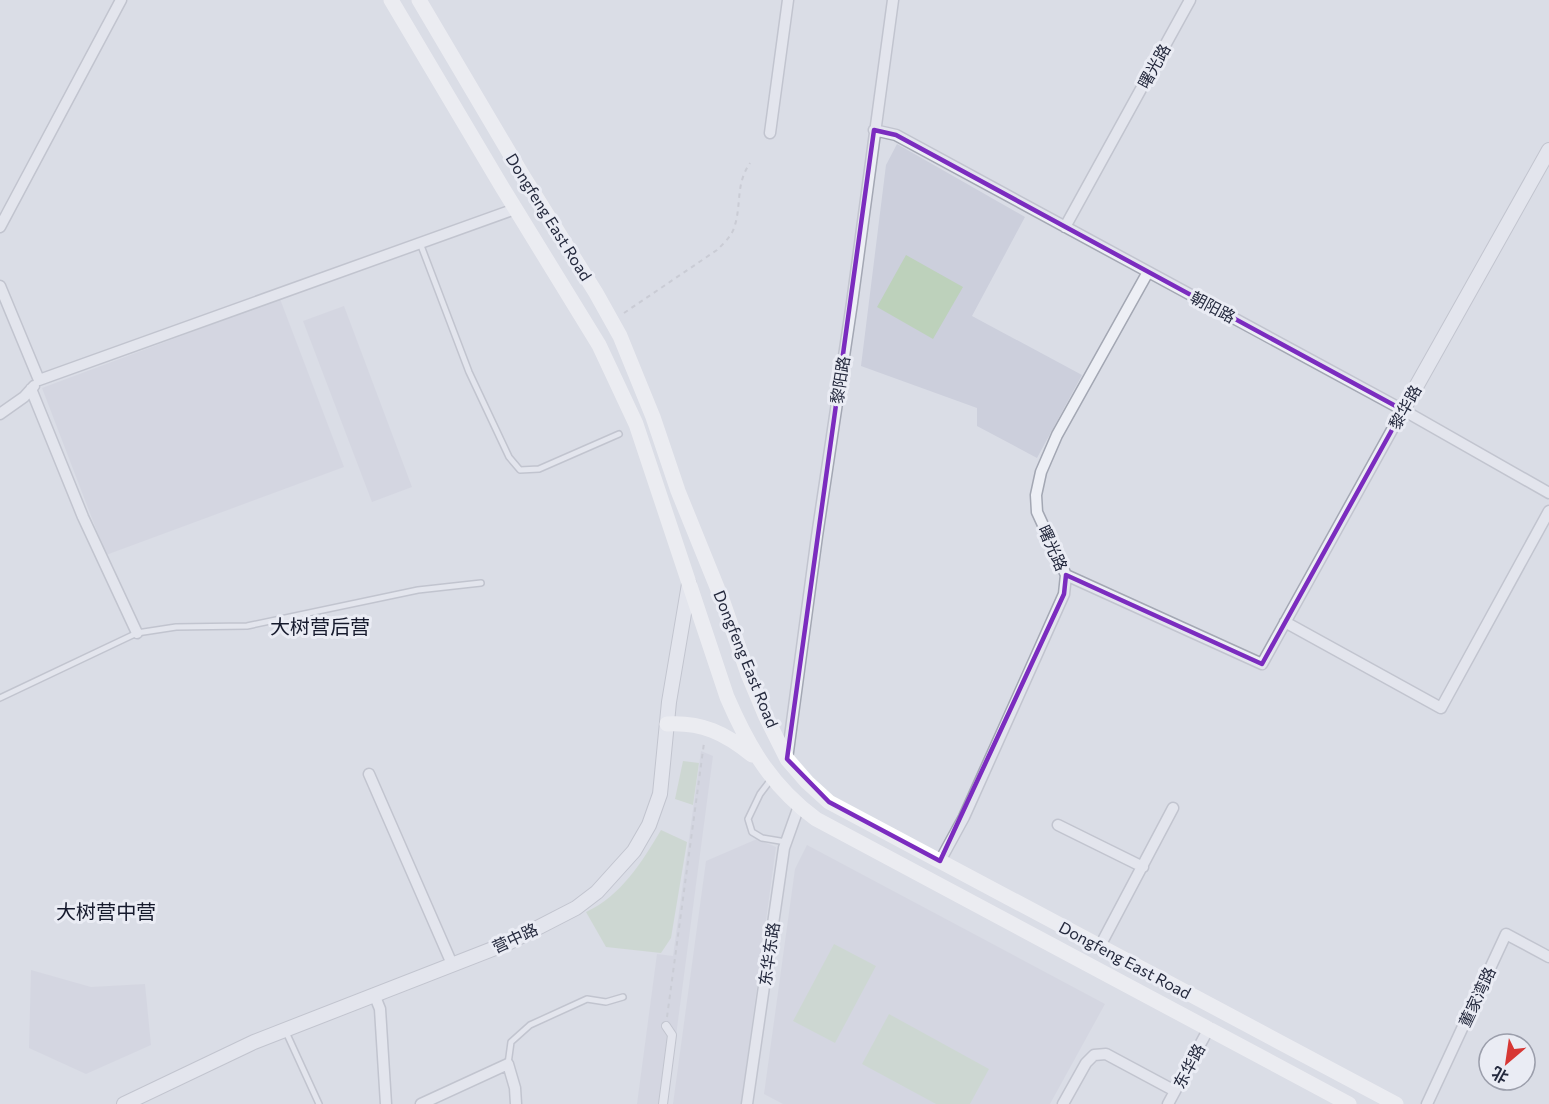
<svg xmlns="http://www.w3.org/2000/svg" width="1549" height="1104" viewBox="0 0 1549 1104" font-family="Commissioner,'Noto Sans SC',sans-serif">
<style>
.built{fill:#cccfdc}
.green{fill:#bdd1bb}
.lines{fill:none;stroke-linecap:round;stroke-linejoin:round}
.service-casing{stroke:#a3a7b3;stroke-width:8}
.pedestrian-casing{stroke:#a3a7b3;stroke-width:10}
.minor-casing{stroke:#a3a7b3;stroke-width:13}
.tertiary-casing{stroke:#a3a7b3;stroke-width:16}
.path{stroke:#b5b8c1;stroke-width:2;stroke-dasharray:4.5 4.5;stroke-linecap:butt}
.service{stroke:#edeff5;stroke-width:5}
.pedestrian{stroke:#edeff5;stroke-width:8}
.minor{stroke:#edeff5;stroke-width:10}
.tertiary{stroke:#edeff5;stroke-width:14}
.secondary{stroke:#fff;stroke-width:15}
.marked{fill:none;stroke:#7b2cbf;stroke-width:4.5;stroke-linejoin:round}
.labels{text-anchor:middle;stroke-width:6;stroke-linejoin:round;paint-order:stroke}
.street-label{font-size:16px;fill:#24293d;stroke:#eaecf4}
.quarter-label{font-size:20px;fill:#161a2d;stroke:#eaecf4}
</style>
<rect width="100%" height="100%" fill="#dadde6"/>
<path class="built" d="M897,144l128,73 -53,99 110,59 -45,83 -60,-32v-18l-116,-42 25,-201z
M280,299l64,168 -238,88 -64,-167z
M344,306l68,181 -40,15 -69,-181z
M701,751l12,5 -46,348h-30l20,-150 16,2z
M757,839l19,8 -35,257h-68l33,-243z
M807,845l298,159 -55,100h-267l-19,-10 31,-225z
M31,970l60,17 54,-3 6,61 -65,29 -57,-26z"/>
<path class="green" d="M906,255l57,32 -30,52 -56,-32z
M683,761l16,2 -6,42 -18,-6z
M661,830l26,12 -16,96 -10,15 -55,-6 -20,-35c35,-16 56,-50 75,-82z
M834,944l42,22 -41,77 -42,-22z
M889,1014l100,55 -19,35h-34l-74,-40z"/>
<g class="lines">
<defs>
<path id="service" d="M420,243l49,129 40,85 11,13 19,-1 80,-35
M0,698l137,-65 39,-6 71,-1 171,-36 63,-7
M772,778l-12,16 -12,25 4,13 10,6 24,4
M286,1032l33,72
M508,1064l3,-22 19,-17 57,-26 19,3 17,-5"/>
<path id="pedestrian" d="M663,1104l9,-69 -6,-9"/>
<path id="minor" d="M874,130l22,5 507,275 146,83
M770,133l18,-133
M0,227l121,-227
M1065,227l125,-227
M0,286l39,94 476,-171
M31,389l52,128 54,116
M0,414l24,-17 10,-11
M1066,575l196,89 141,-254
M1285,622l156,86 108,-197
M787,759l30,-223 35,-233 41,-303
M369,774l83,190
M1058,825l85,42
M940,861l24,-44 100,-223 2,-19 -29,-63 -1,-17 5,-23 16,-37 91,-163
M1100,946l73,-138
M374,994l6,15 6,95
M421,1104l87,-40 7,24 1,16
M747,1104l37,-256 15,-42
M1063,1104l23,-41 8,-8 12,-1 69,37
M1168,1104l41,-76
M1427,1104l79,-170 43,23"/>
<path id="tertiary" d="M1403,410l146,-260
M124,1104l130,-62 254,-99 68,-35 21,-16 37,-41 15,-26 11,-31 9,-92 20,-118"/>
</defs>
<use href="#service" class="service-casing"/>
<use href="#pedestrian" class="pedestrian-casing"/>
<use href="#minor" class="minor-casing"/>
<use href="#tertiary" class="tertiary-casing"/>
<path class="path" d="M624,313l93,-63c6,-6 14,-13 17,-22 8,-23 1,-43 16,-65
M667,1017l37,-274"/>
<use href="#service" class="service"/>
<use href="#pedestrian" class="pedestrian"/>
<use href="#minor" class="minor"/>
<use href="#tertiary" class="tertiary"/>
<path class="secondary" d="M391,0l111,187 97,158 37,79 91,273c21,49 44,89 89,122l533,285
M419,0l104,176 73,117 24,43 33,81 25,74 45,111 25,72 18,43 21,42 20,23 22,20 567,302
M667,724c35,-2 58,9 85,31"/>
</g>
<path d="M0 0H1549V1104H0ZM874,130l22,5 507,275 -141,254 -196,-89 -2,19 -124,267 -111,-59 -42,-43z" fill="#dadde6" fill-opacity=".55" fill-rule="evenodd"/>
<path class="marked" d="M874,130l22,5 507,275 -141,254 -196,-89 -2,19 -124,267 -111,-59 -42,-43z"/>
<g class="labels">
<g class="street-label">
<text transform="translate(1154 66) rotate(-61)" y="6">曙光路</text>
<text transform="translate(549 217) rotate(58)" y="6">Dongfeng East Road</text>
<text transform="translate(1213 307) rotate(28)" y="6">朝阳路</text>
<text transform="translate(840 380) rotate(-81)" y="6">黎阳路</text>
<text transform="translate(1405 407) rotate(-61)" y="6">黎华路</text>
<text transform="translate(1053 548) rotate(66)" y="6">曙光路</text>
<text transform="translate(746 659) rotate(68)" y="6">Dongfeng East Road</text>
<text transform="translate(515 938) rotate(-25)" y="6">营中路</text>
<text transform="translate(769 954) rotate(-82)" y="6">东华东路</text>
<text transform="translate(1125 960) rotate(28)" y="6">Dongfeng East Road</text>
<text transform="translate(1477 997) rotate(-65)" y="6">董家湾路</text>
<text transform="translate(1189 1066) rotate(-62)" y="6">东华路</text>
</g>
<g class="quarter-label">
<text x="320" y="634">大树营后营</text>
<text x="106" y="919">大树营中营</text>
</g>
</g>
<g transform="translate(1507 1062) rotate(209)"><circle r="28" fill="#eaecf4" stroke="#9b9eab" stroke-width="1.5"/>
<path d="M0-4.5L10 22L0 15L-10 22Z" fill="#d73734"/>
<text y="-9" font-size="16" font-weight="bold" text-anchor="middle" fill="#24293d">北</text>
</g>
</svg>
